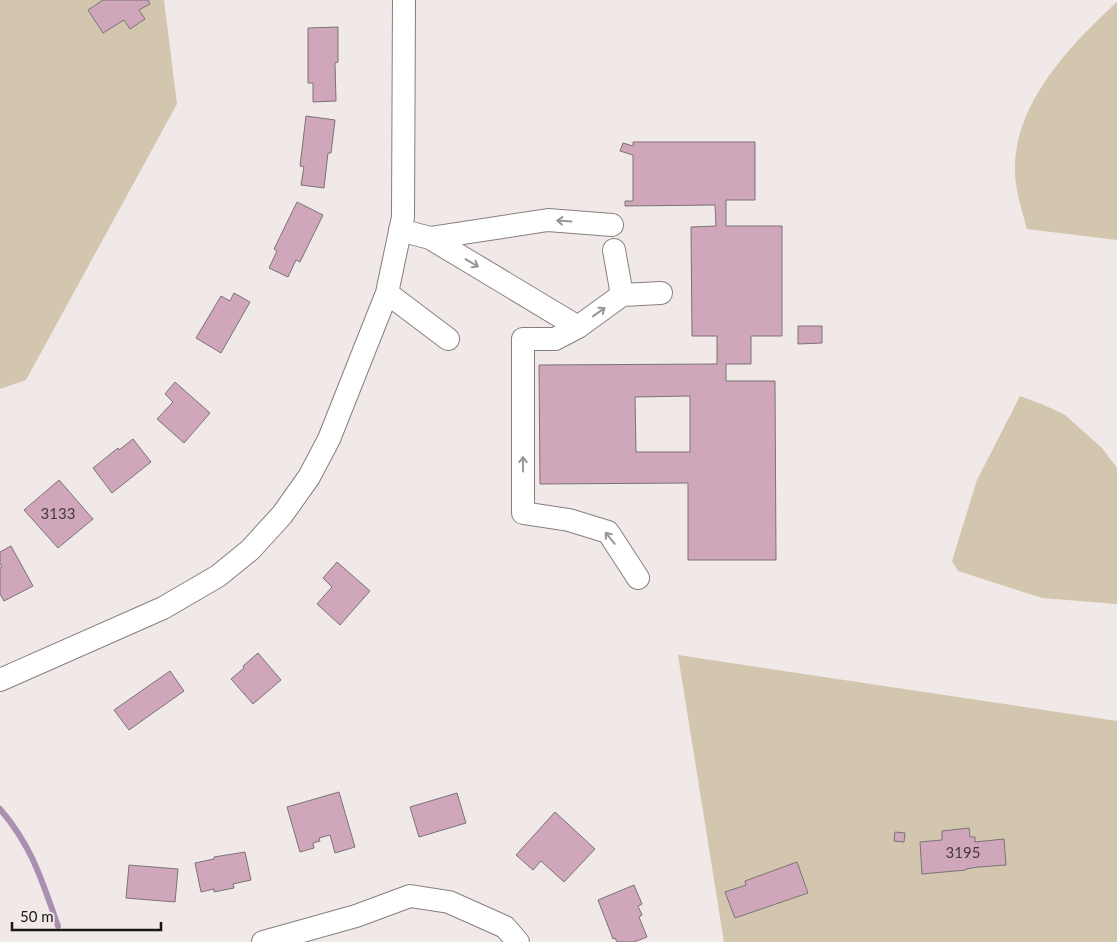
<svg xmlns="http://www.w3.org/2000/svg" width="1117" height="942" viewBox="0 0 1117 942" font-family="Lato,sans-serif">
<style>
.green{fill:#d2c6af}
.lines{fill:none;stroke-linecap:round;stroke-linejoin:round}
.stream{stroke:#a890b1;stroke-width:6}
.building{fill:#d0a7ba;stroke:#7a7376;fill-rule:evenodd}
.minor-casing{stroke:#877f7f;stroke-width:24}
.minor{stroke:#fff;stroke-width:22}
.oneway{stroke:#989696}
.labels{text-anchor:middle;stroke-width:5;stroke-linejoin:round;paint-order:stroke}
.number-label{font-size:15px;fill:#473a3f}
</style>
<rect width="100%" height="100%" fill="#f1e8e8"/>
<path class="green" d="M0,0h164l13,104 -151,276 -26,9z
M1117,2v238l-90,-11c-4,-15 -9,-30 -11,-45 -10,-73 52,-137 101,-182z
M1020,396l24,9 21,10 37,33 15,20v136l-75,-6 -84,-27 -6,-10 25,-81z
M678,655l439,66v221h-393z"/>
<g class="lines">
<path class="stream" d="M0,809c32,37 42,72 58,117"/>
</g>
<path class="building" d="M103,0h45l2,4 -11,6 6,9 -15,10 -6,-9 -21,13 -15,-23z
M338,27v35l-3,1 1,38 -23,1v-19h-5v-55z
M306,116l29,4 -4,33h-3l-4,35 -23,-3 3,-18 -4,-1z
M633,142h122v58h-29v26h56v110h-31v28h-25v17h49l1,179h-88v-77l-148,1 -1,-119 178,-1v-28h-25l-1,-109 25,-1 -1,-21 -90,1v-5h8v-46l-13,-4 3,-8 10,3zM690,396v56h-54l-1,-55z
M297,202l26,13 -23,47 -4,-2 -8,17 -19,-9 8,-17 -3,-2z
M234,293l16,9 -29,51 -25,-15 25,-42 9,5z
M798,326h24v17l-24,1z
M175,382l35,31 -26,30 -27,-24 16,-17 -8,-8z
M133,439l18,23 -39,31 -19,-25 25,-20 1,2z
M59,480l34,39 -35,29 -34,-38z
M11,546l22,40 -29,15 -4,-7v-26l2,-1 -2,-3v-12z
M337,562l33,29 -30,34 -23,-21 15,-17 -9,-9z
M258,653l23,27 -28,24 -22,-25 13,-11 -1,-2z
M170,671l14,20 -55,39 -15,-20z
M339,792l16,55 -20,6 -5,-18 -11,3 1,3 -7,2 1,5 -14,4 -13,-45z
M457,793l9,30 -47,14 -9,-30z
M555,812l40,37 -31,33 -23,-21 -8,9 -17,-15z
M969,828l1,9h5v5l29,-3 2,26 -28,2 -12,2v1l-44,4 -2,-32 22,-2v-9z
M895,832l10,1 -1,9 -10,-1z
M245,852l6,28 -18,4 1,4 -20,4v-3l-13,3 -6,-29 19,-4v-2z
M797,862l11,31 -73,25 -10,-26 21,-7 -1,-4z
M129,865l49,4 -3,33 -49,-4z
M634,885l8,19 -4,2 4,9 -3,2 8,20 -13,5h-17l-2,-4 -2,1 -15,-39z"/>
<g class="lines">
<defs>
<path id="minor" d="M400,230l30,8 148,89
M430,238l118,-18 64,5
M614,250l8,45
M387,293l61,46
M638,578l-30,-46 -39,-12 -46,-7v-174h32l23,-12 44,-32 39,-2
M0,680l163,-72 55,-32 32,-26 32,-35 27,-38 20,-38 58,-146 16,-76 1,-217
M263,942l93,-26 54,-20 39,6 56,25 13,15"/>
</defs>
<use href="#minor" class="minor-casing"/>
<use href="#minor" class="minor"/>
</g>
<defs><path id="oneway-shaft" d="M-6 0H5M1.5-3L5.5 0L1.5 3" fill="none" stroke-width="1.6" stroke-linecap="round" stroke-linejoin="round" transform="scale(1.25)"/></defs>
<g class="oneway">
<use href="#oneway-shaft" transform="translate(564 221) rotate(-176)"/>
<use href="#oneway-shaft" transform="translate(472 263) rotate(31)"/>
<use href="#oneway-shaft" transform="translate(599 312) rotate(-36)"/>
<use href="#oneway-shaft" transform="translate(523 464) rotate(-90)"/>
<use href="#oneway-shaft" transform="translate(610 538) rotate(-129)"/>
</g>
<g class="labels">
<g class="number-label">
<text x="58" y="519">3133</text>
<text x="963" y="858">3195</text>
</g>
</g>
<path d="M12 922v8h149v-8" fill="none" stroke="#191616" stroke-width="2.5"/>
<text x="20" y="922" font-size="15" fill="#191616" stroke="#f1e8e8" stroke-width="4" paint-order="stroke">50 m</text>
</svg>
